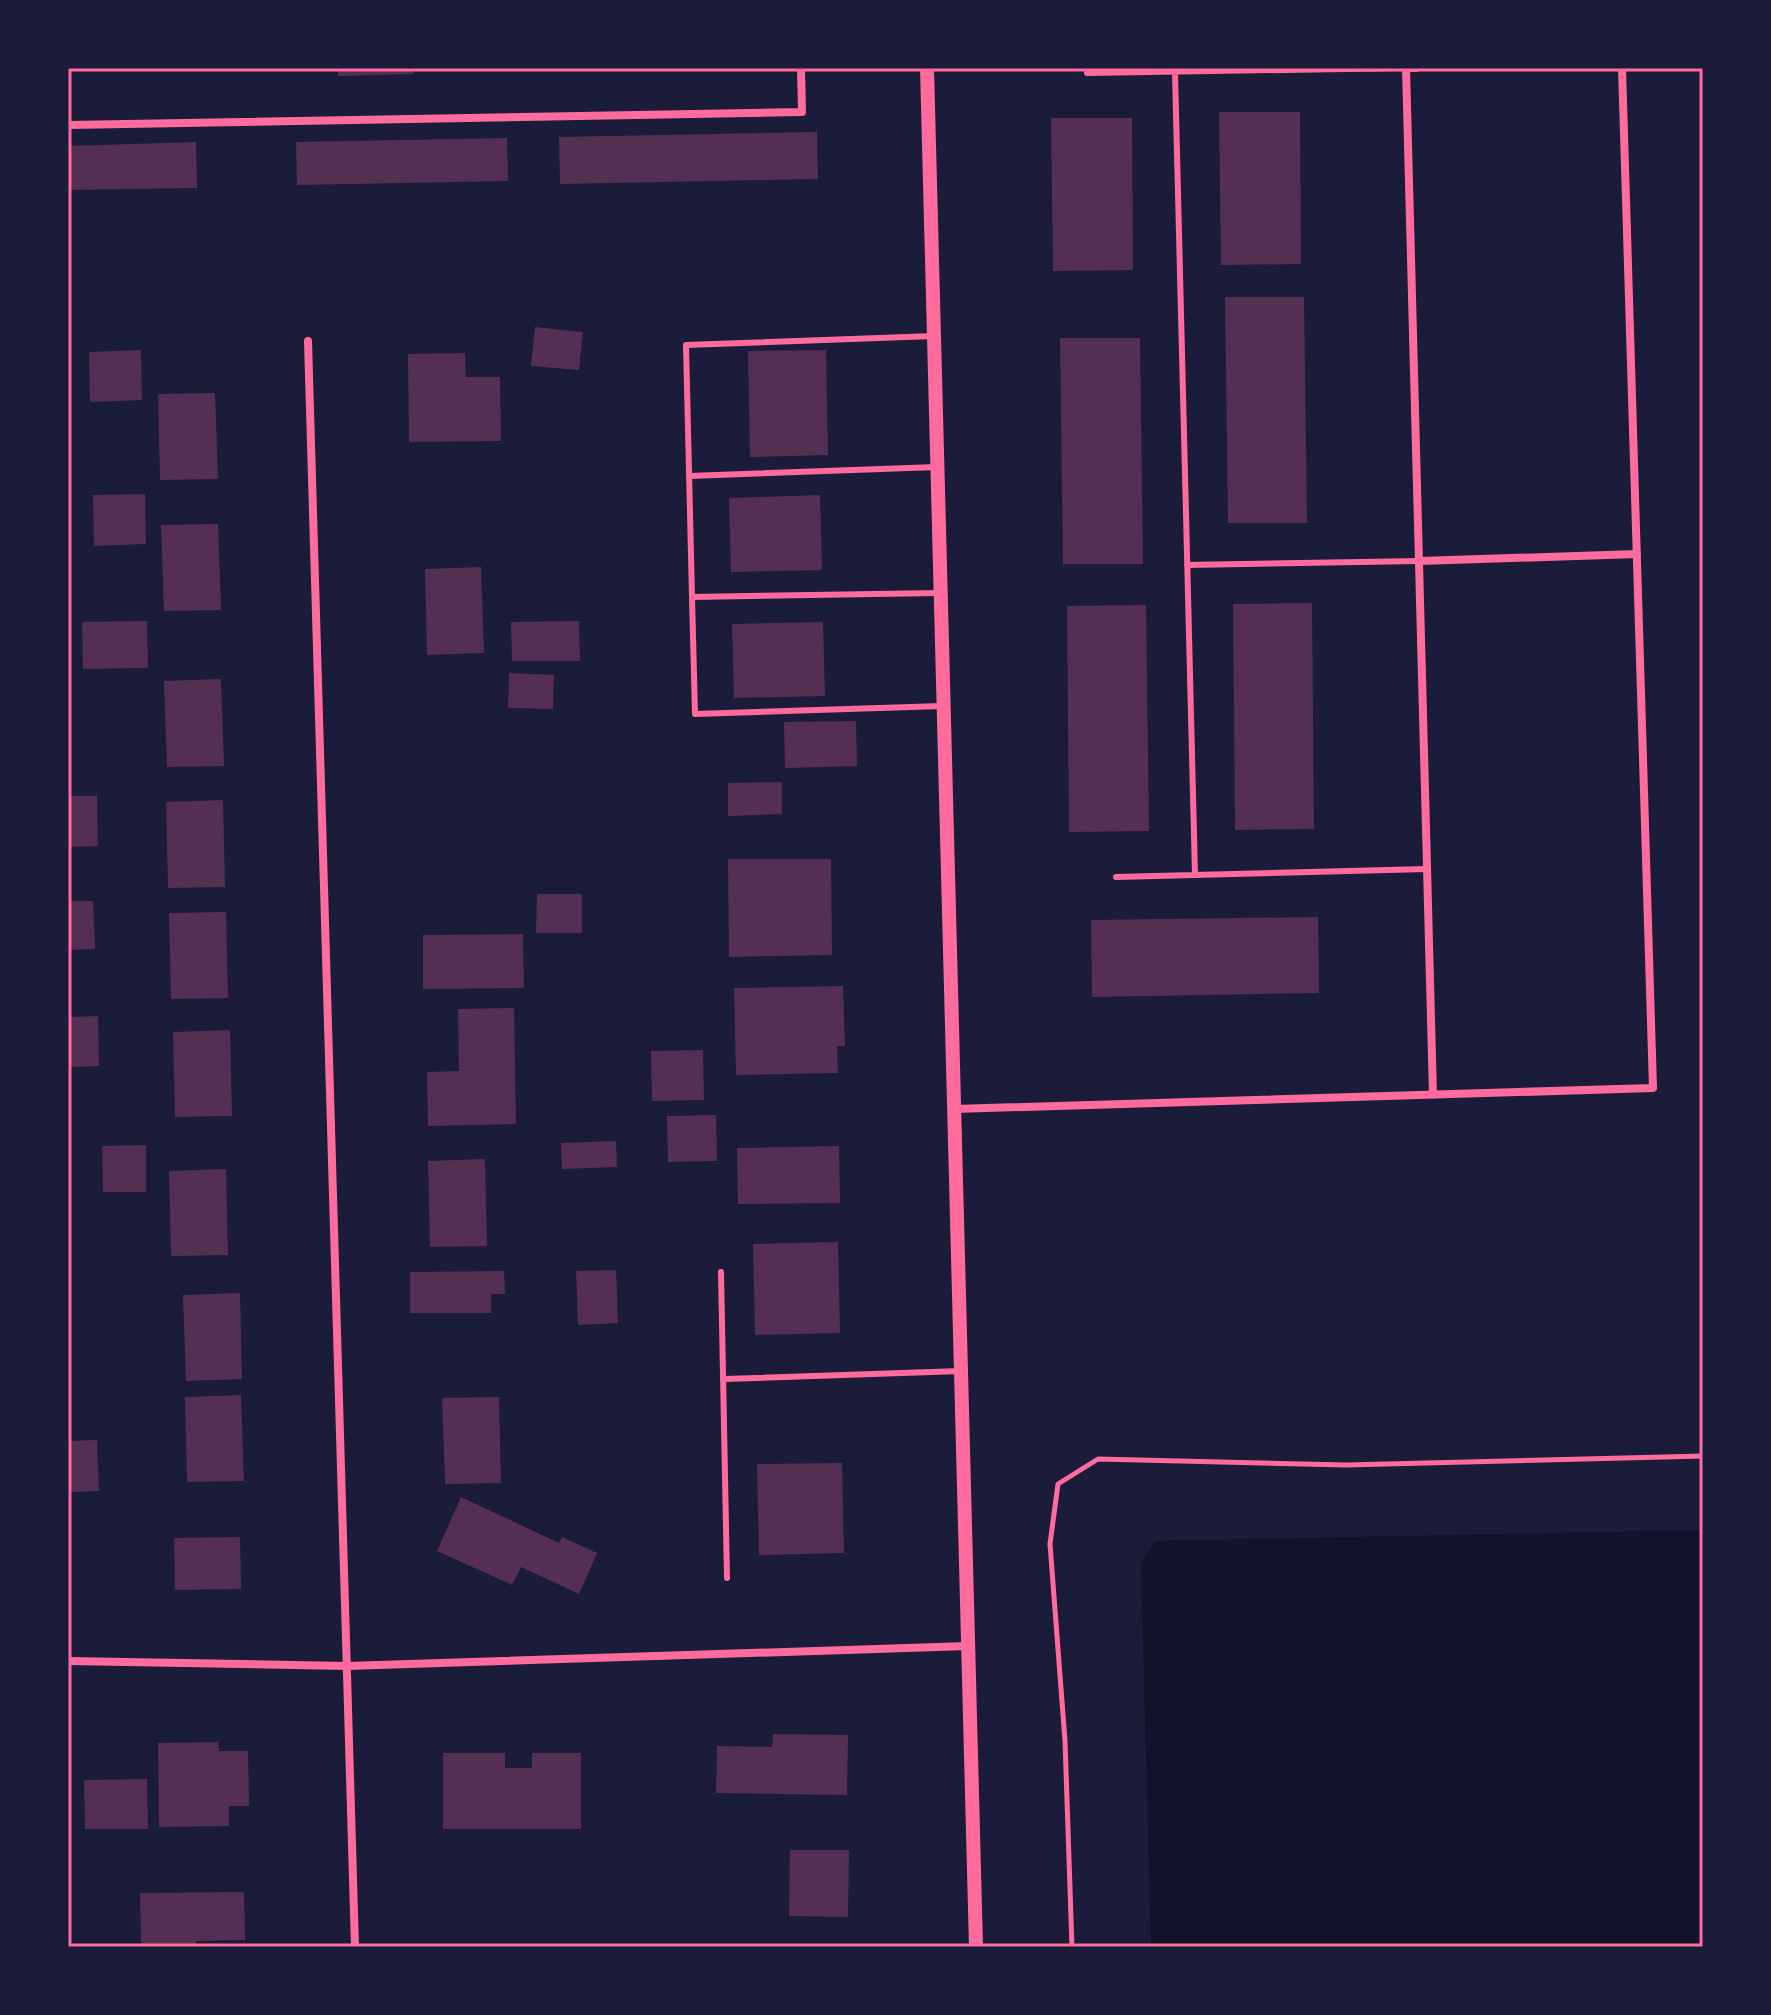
<svg xmlns="http://www.w3.org/2000/svg" width="1771" height="2015" viewBox="0 0 1771 2015" font-family="Bitter,serif">
<style>
.water{fill:#12122b}
.building{fill:#542f53}
.lines{fill:none;stroke-linecap:round;stroke-linejoin:round}
.path{stroke:#ff6b9d;stroke-width:5}
.service{stroke:#ff6b9d;stroke-width:6}
.minor{stroke:#ff6b9d;stroke-width:8}
.tertiary{stroke:#ff6b9d;stroke-width:14}
.neatline{fill:none;stroke:#ff6b9d;stroke-width:3}
</style>
<rect width="100%" height="100%" fill="#1b1b3a"/>
<path class="water" d="M1703,1530v417h-552l-10,-384 14,-22z"/>
<path class="building" d="M338,68h75l1,6 -76,2z
M1219,112h81l1,152 -80,1z
M1051,118h81l1,152 -80,1z
M817,132l1,47 -258,5 -1,-47z
M507,138l1,43 -211,4 -1,-43z
M196,142l1,46 -129,2v-44z
M1225,297h79l3,226h-79z
M535,327l48,5 -4,38 -48,-4z
M1060,338h80l3,226h-80z
M141,350l1,50 -52,2 -1,-50z
M826,350l2,105 -78,2 -2,-106z
M465,353l1,24h34l1,64 -92,1 -1,-88z
M215,393l3,86 -58,1 -2,-86z
M145,494l1,50 -52,2 -1,-51z
M820,495l2,75 -91,2 -2,-74z
M218,524l3,86 -57,1 -3,-86z
M481,567l3,86 -57,2 -2,-86z
M1312,603l2,226 -79,1 -2,-226z
M1146,605l3,226 -80,1 -2,-226z
M147,621l1,47 -65,1 -1,-47z
M579,621l1,40h-68l-1,-39z
M823,622l2,74 -91,2 -2,-74z
M509,673l45,2 -1,34 -45,-1z
M221,679l3,87 -57,1 -3,-86z
M856,721l1,45 -72,2 -1,-46z
M782,782v32l-54,2v-33z
M68,796h29l1,50 -30,1z
M223,800l2,87 -57,1 -2,-86z
M728,859h103l1,96 -103,2z
M537,894h45v39h-46z
M68,901h25l2,48 -27,1z
M226,912l2,86 -57,1 -2,-86z
M1318,917l1,76 -227,4 -1,-77z
M523,934l1,54 -101,1v-54z
M843,986l2,60h-8l1,27 -102,2 -2,-87z
M514,1008l2,116 -88,2 -1,-54 32,-1 -1,-62z
M98,1016l1,50 -31,1v-50z
M230,1030l2,86 -57,1 -2,-85z
M703,1050l1,50 -52,1 -1,-50z
M716,1115l1,46 -49,1 -1,-46z
M616,1141l1,26 -55,2 -1,-26z
M146,1145v47h-43l-1,-46z
M839,1146l1,57 -102,1 -1,-56z
M485,1159l2,87 -57,1 -2,-86z
M226,1169l2,86 -57,1 -2,-85z
M838,1242l2,91 -85,2 -2,-91z
M616,1270l2,53 -40,2 -2,-54z
M504,1271l1,23h-14v19h-81v-41z
M240,1293l2,86 -56,2 -3,-86z
M241,1395l3,86 -57,1 -2,-85z
M499,1397l2,86 -56,1 -3,-86z
M97,1440l2,51 -31,1v-51z
M842,1463l2,90 -85,2 -2,-91z
M461,1497l98,46 3,-6 35,16 -18,41 -58,-27 -9,18 -75,-34z
M240,1537l1,52 -66,1 -1,-52z
M773,1734l75,1 -1,60 -131,-2 1,-47 55,1z
M218,1742l1,9h29l1,55h-20v20l-70,1 -1,-84z
M443,1753h62v15h27v-15h49v76h-138z
M147,1779l1,50h-63l-1,-49z
M790,1850h59l-1,67 -59,-1z
M244,1892l1,48 -49,1v6h-55l-1,-54z"/>
<g class="lines">
<path class="path" d="M1072,1947l-7,-206 -15,-197 8,-60 40,-25 248,6 357,-9"/>
<path class="service" d="M1087,73l319,-5
M1175,73l20,802
M934,336l-248,9 6,252 248,-4
M689,476l248,-9
M1187,565l232,-4
M692,597l3,117 247,-8
M1116,877l311,-8
M721,1272l6,306
M725,1379l236,-8"/>
<path class="minor" d="M1416,68h-10l27,1027
M68,125l734,-13 -1,-44
M308,341l47,1606
M1419,561l218,-7
M954,1109l699,-21 -31,-1020
M68,1661l279,5 621,-20"/>
<path class="tertiary" d="M927,68l49,1879"/>
</g>
<rect width="1771" height="2015" fill="none" stroke="#1b1b3a" stroke-width="140"/>
<rect x="70" y="70" width="1631" height="1875" class="neatline"/>
</svg>
